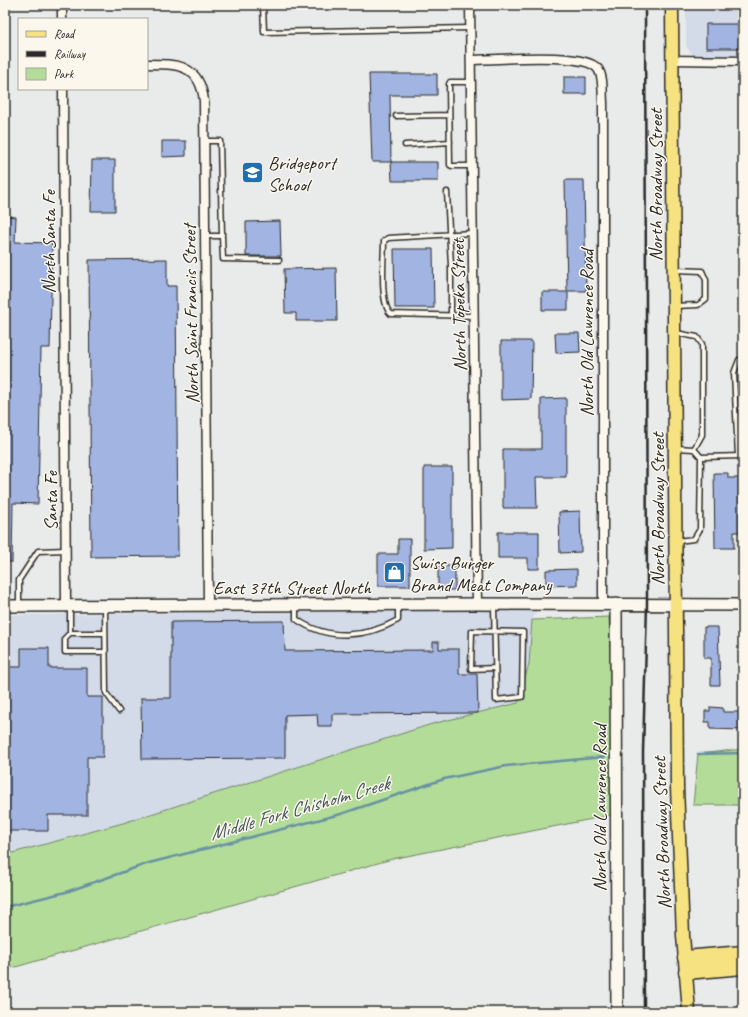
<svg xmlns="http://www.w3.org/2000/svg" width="748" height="1017" viewBox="0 0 748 1017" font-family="Caveat,sans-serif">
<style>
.built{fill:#d3dae8}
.green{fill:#b3dc99;stroke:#6f8462}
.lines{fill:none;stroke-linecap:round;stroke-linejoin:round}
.stream{stroke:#6791a2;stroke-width:2.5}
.building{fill:#a1b4e2;stroke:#2b2b2b}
.lane-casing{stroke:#2b2b2b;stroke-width:7}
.street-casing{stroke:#2b2b2b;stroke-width:11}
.secondary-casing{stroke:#2b2b2b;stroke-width:14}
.primary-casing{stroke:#2b2b2b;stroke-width:15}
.highway-casing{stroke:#2b2b2b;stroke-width:17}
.lane{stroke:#fbf7ec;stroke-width:4}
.street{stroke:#fbf7ec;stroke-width:8}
.secondary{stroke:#fbf7ec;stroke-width:11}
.primary{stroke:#f6e281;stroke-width:12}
.highway{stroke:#f6e281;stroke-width:14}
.rail{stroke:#2b2b2b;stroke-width:2.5}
.labels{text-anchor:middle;stroke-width:3;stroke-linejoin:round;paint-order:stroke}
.poi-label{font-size:19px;fill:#2b2b2b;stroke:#fbf7ec;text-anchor:start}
.street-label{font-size:19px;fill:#2b2b2b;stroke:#fbf7ec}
.water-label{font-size:20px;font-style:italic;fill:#44565c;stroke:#fbf7ec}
</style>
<rect width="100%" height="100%" fill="#e9eaea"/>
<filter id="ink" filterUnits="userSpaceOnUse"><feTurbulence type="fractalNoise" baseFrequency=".025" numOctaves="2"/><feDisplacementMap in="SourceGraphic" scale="8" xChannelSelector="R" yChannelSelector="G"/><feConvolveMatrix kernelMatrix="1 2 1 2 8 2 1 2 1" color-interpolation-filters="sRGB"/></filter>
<g filter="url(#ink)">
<path class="built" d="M686,5h57v51l-50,-1 -7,-9z
M537,610l-5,10 -3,44 -11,39 -86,21 -309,99 -118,32v-240z"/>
<path class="green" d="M609,617l8,197 -225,45 -387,111v-115l118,-32 309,-99 86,-21 11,-39 3,-44z
M743,749v56h-50l5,-51z"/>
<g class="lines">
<path class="stream" d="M698,754l45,-1
M5,907l61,-15 83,-29 192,-49 103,-35 62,-13 98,-9"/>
</g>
<path class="building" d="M706,24h37v24h-37z
M369,74h68v21h-47l1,67h-19z
M564,77h22v17h-22z
M162,141h24v15l-24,1z
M92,160h23v51h-24z
M391,162h47v19h-46z
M565,180h19l2,111h-19z
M5,216l11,1 -1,25 37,1 -2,105h-9l-3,156 -25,-1 -1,59h-7z
M280,221l1,35h-35v-34z
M394,249h39l1,59h-39z
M167,259v27h9l2,270 -87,1 -2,-297z
M336,268l1,53h-41v-8h-11l-1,-44z
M542,292h26v18h-26z
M555,333h24l1,19 -24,1z
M501,341h31l-1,58 -30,1z
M566,398v79h-30l1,31h-34v-59h38v-50z
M424,467h28v81l-28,1z
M714,473h14v5h15v54h-9v16h-19z
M580,511l1,41 -21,1 -1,-41z
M498,532h41v37h-11v-11h-30z
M398,539h12v47h-32v-32h20z
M438,566h17v24h-17z
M577,569v16l-31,1v-16z
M284,621l1,30 148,-1v-8h6v7h20v25h18l1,39 -146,1v12h-14l-1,-12 -32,1v43l-143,1 -1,-61h30v-76z
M704,627h14l2,58h-9v-27h-7z
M21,648h28v20h38v29h16v60h-16v58h-39v16h-43v-164h16z
M710,707l13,1v4h20v18l-33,-1v-7h-5v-11h5z"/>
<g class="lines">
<defs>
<path id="lane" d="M263,5l1,27 206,-4
M471,82h-21l-1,2 1,81 2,1h20
M396,116l53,-1
M204,141h16l2,95
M405,145l45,-3
M447,192l4,73v51
M472,233l-84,5 -4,3c0,16 -5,63 7,73l83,2
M205,236h17l1,23 56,1
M675,306l23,-1 8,-6v-19l-4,-9 -26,-1
M676,333l21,4 5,7v91l-8,14
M676,448l18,1 7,8 -1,72 -6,10 -17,2
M738,456l-4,-83 5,-13h4
M701,457l42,-1
M19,605v-25l19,-29 28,-1
M296,605v14c31,22 70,19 102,1v-15
M494,605l2,95 26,-3 1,-65 -51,-1 -1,38 24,-1
M70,606v27l-5,5v14h40
M105,606l1,87 13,18
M70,633h35"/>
<path id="street" d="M62,5v14
M470,5l7,599
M471,60c24,0 113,-9 127,9 6,8 4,24 5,33v502
M673,60l70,1
M147,64c30,0 53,0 57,37l4,504
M63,89l3,517"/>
<path id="secondary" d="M616,604l1,408
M5,606l472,-2 266,1"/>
<path id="primary" d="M672,5l5,782 6,148 6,77"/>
<path id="highway" d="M685,958l58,-5
M686,972l57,-5"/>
</defs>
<use href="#lane" class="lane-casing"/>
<use href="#street" class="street-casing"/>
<use href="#secondary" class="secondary-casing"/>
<use href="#primary" class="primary-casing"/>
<use href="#highway" class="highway-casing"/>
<use href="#lane" class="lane"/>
<use href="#street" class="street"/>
<use href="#secondary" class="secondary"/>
<use href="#primary" class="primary"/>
<use href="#highway" class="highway"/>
<path class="rail" d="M644,1012l-1,-260 4,-147 -2,-600"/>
</g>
</g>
<defs>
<symbol id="school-square" viewBox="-11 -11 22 22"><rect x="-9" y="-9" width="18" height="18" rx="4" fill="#1f6fb2" stroke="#fbf7ec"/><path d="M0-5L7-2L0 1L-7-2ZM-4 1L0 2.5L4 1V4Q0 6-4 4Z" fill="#fff"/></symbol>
<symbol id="shop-square" viewBox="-11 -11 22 22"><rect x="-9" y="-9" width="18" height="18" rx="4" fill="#1f6fb2" stroke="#fbf7ec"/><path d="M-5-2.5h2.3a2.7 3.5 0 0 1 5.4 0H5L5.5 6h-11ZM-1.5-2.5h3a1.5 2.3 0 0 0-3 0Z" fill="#fff"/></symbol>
</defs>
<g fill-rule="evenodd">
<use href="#school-square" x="240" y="160" width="25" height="25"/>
<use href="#shop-square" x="382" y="560" width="25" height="25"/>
</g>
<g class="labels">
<g class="poi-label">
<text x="268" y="169">Bridgeport<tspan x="268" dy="22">School</tspan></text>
<text x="410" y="569">Swiss Burger<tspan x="410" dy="22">Brand Meat Company</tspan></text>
</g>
<g class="street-label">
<text transform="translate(655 185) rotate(-90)" y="7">North Broadway Street</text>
<text transform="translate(48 242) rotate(-90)" y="7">North Santa Fe</text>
<text transform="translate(458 305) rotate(-91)" y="7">North Topeka Street</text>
<text transform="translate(190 314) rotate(-91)" y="7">North Saint Francis Street</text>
<text transform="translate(586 333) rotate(-90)" y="7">North Old Lawrence Road</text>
<text transform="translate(50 501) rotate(-90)" y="7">Santa Fe</text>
<text transform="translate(657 509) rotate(-90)" y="7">North Broadway Street</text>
<text x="292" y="594">East 37th Street North</text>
<text transform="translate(599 808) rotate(-90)" y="7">North Old Lawrence Road</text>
<text transform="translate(661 833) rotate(-92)" y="7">North Broadway Street</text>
</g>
<g class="water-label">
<text transform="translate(299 808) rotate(-16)" y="7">Middle Fork Chisholm Creek</text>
</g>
</g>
<rect width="748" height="1017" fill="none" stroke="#fbf7ec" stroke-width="20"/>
<rect x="10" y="10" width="728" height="997" fill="none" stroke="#2b2b2b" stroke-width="1.5" filter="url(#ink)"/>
<rect x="18" y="18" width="130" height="72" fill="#fbf7ec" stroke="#a8a59f"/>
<rect x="26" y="31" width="20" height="6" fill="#f6e281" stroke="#a8a59f"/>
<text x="54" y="38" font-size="12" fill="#2b2b2b">Road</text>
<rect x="26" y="51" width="20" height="6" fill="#2b2b2b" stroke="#a8a59f"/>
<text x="54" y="58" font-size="12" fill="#2b2b2b">Railway</text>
<rect x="26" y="68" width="20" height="12" fill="#b3dc99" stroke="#a8a59f"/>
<text x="54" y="78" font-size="12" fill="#2b2b2b">Park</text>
</svg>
